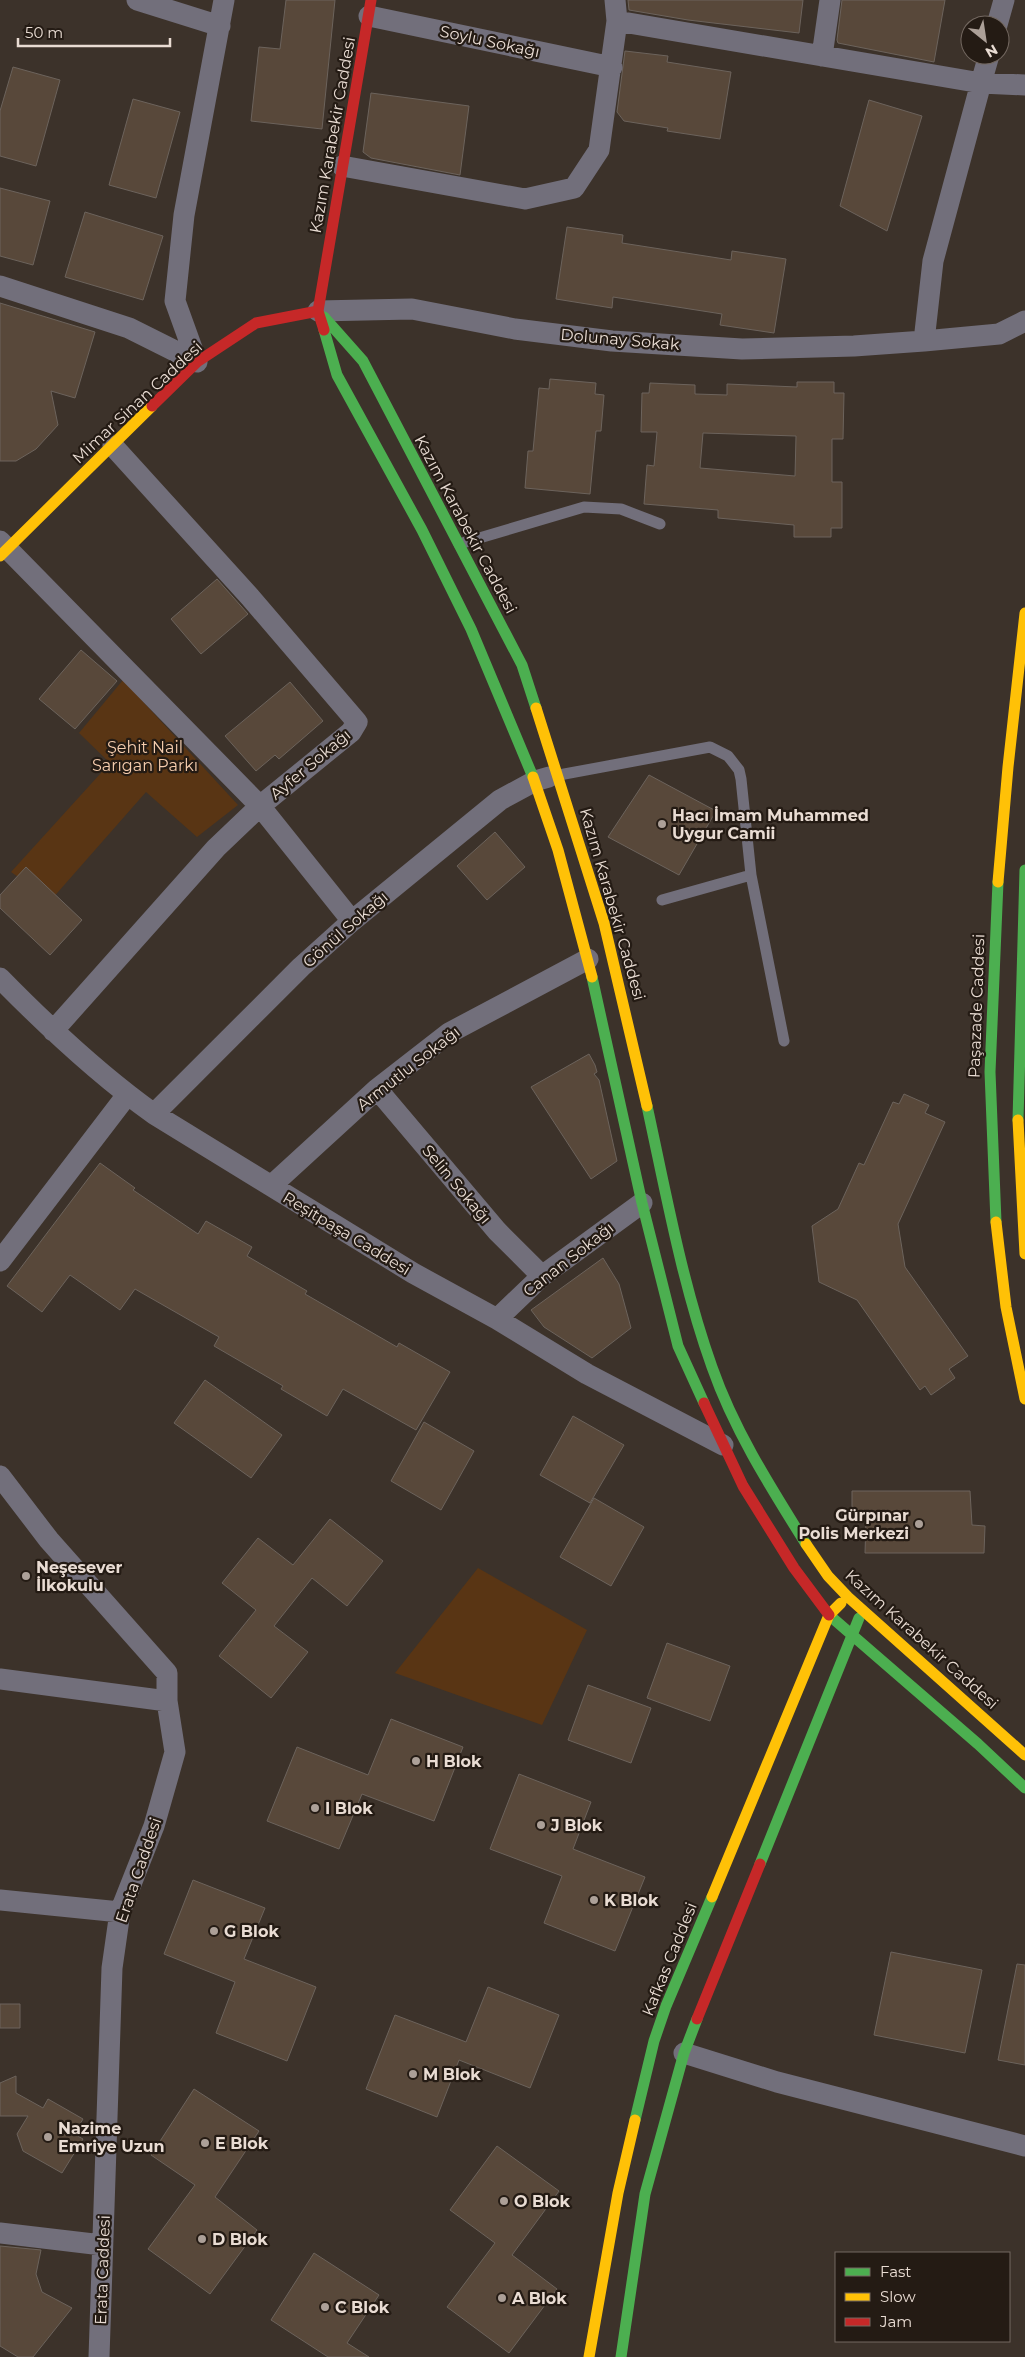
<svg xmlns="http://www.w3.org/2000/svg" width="1025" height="2357" viewBox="0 0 1025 2357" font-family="Montserrat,sans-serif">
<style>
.green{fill:#593514}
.building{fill:#58483a;stroke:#6c635c;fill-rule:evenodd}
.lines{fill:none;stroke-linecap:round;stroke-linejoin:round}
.lane{stroke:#726f7b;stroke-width:11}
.street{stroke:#726f7b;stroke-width:21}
.fast{stroke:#4caf50;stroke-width:11}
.slow{stroke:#ffc107;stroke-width:11}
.jam{stroke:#c62828;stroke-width:11}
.poi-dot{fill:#aca098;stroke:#241b14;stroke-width:2}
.labels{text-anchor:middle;stroke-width:4.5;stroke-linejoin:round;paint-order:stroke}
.street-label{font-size:16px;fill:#e9dcd3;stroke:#241b14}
.park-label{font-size:16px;fill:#f6cdae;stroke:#241b14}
.poi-label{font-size:16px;font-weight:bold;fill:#e9dcd3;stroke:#241b14;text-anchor:start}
</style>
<rect width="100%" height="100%" fill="#3c322a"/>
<path class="green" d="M123,680l115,125 -41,32 -51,-45 -95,108 -40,-28 99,-109 -31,-30z
M478,1568l109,62 -45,95 -147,-52z"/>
<path class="building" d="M286,0h49l-13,129 -71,-8 8,-74 21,2z
M628,0h175l-4,33 -111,-13 -59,-10z
M842,0h103l-11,62 -96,-19 -1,-3z
M625,51l43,5 -1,6 64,10 -11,67 -53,-8 1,-3 -44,-7 -7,-9z
M13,67l47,13 -24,86 -36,-10v-45z
M371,93l98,13 -9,69 -89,-17 -8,-6z
M133,99l47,13 -24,86 -47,-13z
M869,100l53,16 -35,115 -47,-25z
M0,188l50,13 -17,64 -33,-9z
M85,212l78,24 -20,64 -78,-23z
M567,227l56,8 -1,8 109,17 1,-9 54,8 -12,74 -54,-8 2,-11 -109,-17 -1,11 -56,-9z
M0,303l95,29 -20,66 -24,-7 7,34 -22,24 -20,12h-16z
M550,379l46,4 -1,11 9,1 -3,36h-5l-6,63 -65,-6 3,-37h5l6,-63 10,1z
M797,382h37v11h10l-1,46h-11v43h10v46h-11v9h-37v-12l-76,-7v-8l-74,-6 3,-39 7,1 3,-34h-16l1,-39h7l1,-10 45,2v9l32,1v-11l70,3zM703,433l93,3 -1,40 -95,-8z
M217,579l31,35 -47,40 -30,-35z
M81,650l36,31 -42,48 -36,-30z
M290,682l33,39 -44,38 -4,-4 -19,16 -31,-35z
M649,775l67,36 -37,64 -71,-38z
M495,832l30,35 -38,33 -30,-34z
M26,867l56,53 -32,35 -50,-47v-13z
M589,1054l6,11 2,7 -3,2 5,6 18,81 -26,18 -60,-92z
M904,1094l25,11 -4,8 20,9 -47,102 7,43 63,89 -19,13 6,9 -24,17 -6,-9 -5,4 -63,-90 -38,-18 -7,-56 26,-17 21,-46 5,2 29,-63 6,2z
M100,1163l35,25 -2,2 65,44 8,-13 46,26 -5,9 60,35 -2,3 92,53 2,-4 51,29 -34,58 -73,-41 -16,27 -46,-27 2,-3 -69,-40 5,-9 -84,-48 -15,21 -50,-35 -28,37 -35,-26z
M603,1258l16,26 12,44 -39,30 -48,-31 -13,-17z
M205,1380l77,55 -31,43 -77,-55z
M573,1416l51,29 -34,58 -50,-28z
M424,1422l50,29 -33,59 -50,-29z
M852,1491h118l2,34 13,1 -1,27h-119l1,-31 -14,-1z
M594,1498l50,29 -33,59 -51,-29z
M330,1519l53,42 -36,45 -35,-28 -38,48 34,26 -37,46 -52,-42 37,-46 -34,-27 36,-45 35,27z
M667,1643l63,23 -20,55 -63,-23z
M588,1685l63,23 -20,55 -63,-23z
M391,1719l72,28 -29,74 -72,-27 -23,55 -72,-28 30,-74 71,28z
M519,1774l72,28 -18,47 72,28 -30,74 -71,-28 18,-47 -72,-27z
M193,1880l72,28 -21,51 72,28 -29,74 -71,-28 19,-51 -71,-28z
M891,1952l91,18 -17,83 -91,-18z
M1017,1964l8,1v100l-27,-5z
M488,1987l71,28 -29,73 -71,-28 -22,57 -71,-28 29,-74 71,27z
M0,2004h20v24h-20z
M16,2076v17l27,15 5,-9 35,20 -9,15 9,5 -21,34 -39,-22 -6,-17 11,-18h-28v-33z
M194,2089l65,42 -44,66 42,33 -47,64 -62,-45 47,-64 -44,-30z
M497,2146l62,45 -47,64 45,34 -48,64 -62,-46 48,-64 -45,-33z
M0,2246l41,4 -5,24 6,18 30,16 -39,49h-15l-18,-11z
M314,2253l65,42 -32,48 22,14h-41l-57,-37z"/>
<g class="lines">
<path class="lane" d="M459,544l125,-37 37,2 39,15
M559,775l151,-28 18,9 11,14 2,9 10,96 33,166
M662,900l89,-25"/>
<path class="street" d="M137,0l83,26
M615,0l2,21
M369,16l243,51
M997,25l7,-25
M989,55l-8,28 44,2
M822,56l8,-56
M342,166l183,33 49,-11 25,-38 18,-129 364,62 -48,178 -9,80 75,-7 26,-13
M0,286l129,42 68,34
M318,311l94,-2 103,20 97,12 130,8 112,-3 70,-5
M197,362l-22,-61 9,-86 40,-215
M0,541l260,265 92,115
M0,978c48,49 98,96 154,136l259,159 84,46 90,55 136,71
M53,1031l163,-183 44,-42 91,-74 6,-10 -107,-125 -137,-151
M377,1089l120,142 45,45
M154,1114l147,-147 51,-46 148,-121 35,-19 14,-4
M271,1186l106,-97 72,-56 139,-74
M0,1261l127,-166
M497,1319l45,-43 100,-73
M0,1476l49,64 118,133v28l8,51 -21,74 -34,86 -8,56 -13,389
M0,1679l167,22
M0,1900l120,12
M684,2053l93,29 248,64
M0,2233l102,12"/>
<path class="fast" d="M324,317l39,44 159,304 14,43
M324,330l13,45 85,155 49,99 62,148
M592,977l50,226 36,143 26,57
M647,1106c19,87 35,177 65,261 22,63 59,121 94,177
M1018,1120l7,-250
M996,1222l-6,-150 8,-190
M829,1615l149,129 47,44
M760,1864l99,-246
M635,2120l19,-79 12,-35 46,-109
M621,2357l24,-163 39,-141 13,-34"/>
<path class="slow" d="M0,556l152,-150
M536,708l68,215 43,183
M533,777l25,73 34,127
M998,882l10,-115 17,-154
M1018,1120l7,134
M996,1222l10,85 19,92
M806,1544l22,32 20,21 177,158
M712,1897l117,-282 12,-12
M589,2357l29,-164 17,-73"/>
<path class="jam" d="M324,330l-6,-19 53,-311
M152,406l45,-44 59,-39 62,-12
M704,1403l39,83 51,82 35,47
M697,2019l63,-155"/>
</g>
<g class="poi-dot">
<circle cx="662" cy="824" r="5"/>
<circle cx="919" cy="1524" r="5"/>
<circle cx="26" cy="1576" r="5"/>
<circle cx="416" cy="1761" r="5"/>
<circle cx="315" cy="1808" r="5"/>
<circle cx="541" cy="1825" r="5"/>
<circle cx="594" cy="1900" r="5"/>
<circle cx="214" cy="1931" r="5"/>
<circle cx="413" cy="2074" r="5"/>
<circle cx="48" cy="2137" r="5"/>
<circle cx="205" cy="2143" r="5"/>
<circle cx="504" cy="2201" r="5"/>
<circle cx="202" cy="2239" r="5"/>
<circle cx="502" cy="2298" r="5"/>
<circle cx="325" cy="2307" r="5"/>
</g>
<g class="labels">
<g class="street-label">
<text transform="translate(490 41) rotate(12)" y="6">Soylu Sokağı</text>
<text transform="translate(332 135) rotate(-80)" y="6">Kazım Karabekir Caddesi</text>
<text transform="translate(620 339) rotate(5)" y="6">Dolunay Sokak</text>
<text transform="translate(137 402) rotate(-43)" y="6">Mimar Sinan Caddesi</text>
<text transform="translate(466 524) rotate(62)" y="6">Kazım Karabekir Caddesi</text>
<text transform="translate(310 764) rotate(-40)" y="6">Ayfer Sokağı</text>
<text transform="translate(613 904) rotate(74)" y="6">Kazım Karabekir Caddesi</text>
<text transform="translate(345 929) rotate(-41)" y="6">Gönül Sokağı</text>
<text transform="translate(976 1006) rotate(-88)" y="6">Paşazade Caddesi</text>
<text transform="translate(408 1068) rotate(-38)" y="6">Armutlu Sokağı</text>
<text transform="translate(457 1184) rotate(50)" y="6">Selin Sokağı</text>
<text transform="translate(347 1233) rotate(31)" y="6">Reşitpaşa Caddesi</text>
<text transform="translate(568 1259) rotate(-38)" y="6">Canan Sokağı</text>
<text transform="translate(922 1639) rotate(42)" y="6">Kazım Karabekir Caddesi</text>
<text transform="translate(138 1870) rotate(-71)" y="6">Erata Caddesi</text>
<text transform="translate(669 1959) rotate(-68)" y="6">Kafkas Caddesi</text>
<text transform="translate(102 2270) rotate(-88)" y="6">Erata Caddesi</text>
</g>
<g class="park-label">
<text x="145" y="753">Şehit Nail<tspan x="145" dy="18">Sarıgan Parkı</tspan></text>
</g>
<g class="poi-label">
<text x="672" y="821">Hacı İmam Muhammed<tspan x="672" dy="18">Uygur Camii</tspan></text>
<text x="909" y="1521" text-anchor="end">Gürpınar<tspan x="909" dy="18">Polis Merkezi</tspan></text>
<text x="36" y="1573">Neşesever<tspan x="36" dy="18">İlkokulu</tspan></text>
<text x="426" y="1767">H Blok</text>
<text x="325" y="1814">I Blok</text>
<text x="551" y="1831">J Blok</text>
<text x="604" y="1906">K Blok</text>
<text x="224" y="1937">G Blok</text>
<text x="423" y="2080">M Blok</text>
<text x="58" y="2134">Nazime<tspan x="58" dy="18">Emriye Uzun</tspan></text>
<text x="215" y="2149">E Blok</text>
<text x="514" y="2207">O Blok</text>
<text x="212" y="2245">D Blok</text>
<text x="512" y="2304">A Blok</text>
<text x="335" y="2313">C Blok</text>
</g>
</g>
<rect x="835" y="2252" width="175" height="90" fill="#241b14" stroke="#736860"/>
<rect x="845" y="2268" width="25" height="8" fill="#4caf50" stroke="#736860"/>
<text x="880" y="2277" font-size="15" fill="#e9dcd3">Fast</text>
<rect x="845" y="2293" width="25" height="8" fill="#ffc107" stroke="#736860"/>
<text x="880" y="2302" font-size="15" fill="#e9dcd3">Slow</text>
<rect x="845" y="2318" width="25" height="8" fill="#c62828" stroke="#736860"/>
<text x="880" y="2327" font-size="15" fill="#e9dcd3">Jam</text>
<g transform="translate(985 40) rotate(150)"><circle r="24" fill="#241b14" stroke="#736860"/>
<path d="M0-4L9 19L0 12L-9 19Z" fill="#aca098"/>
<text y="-8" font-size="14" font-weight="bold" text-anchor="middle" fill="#e9dcd3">N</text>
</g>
<path d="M18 38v8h152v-8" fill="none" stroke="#e9dcd3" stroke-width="2.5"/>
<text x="25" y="38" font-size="15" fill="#e9dcd3" stroke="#241b14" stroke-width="4" paint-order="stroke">50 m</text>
</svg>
